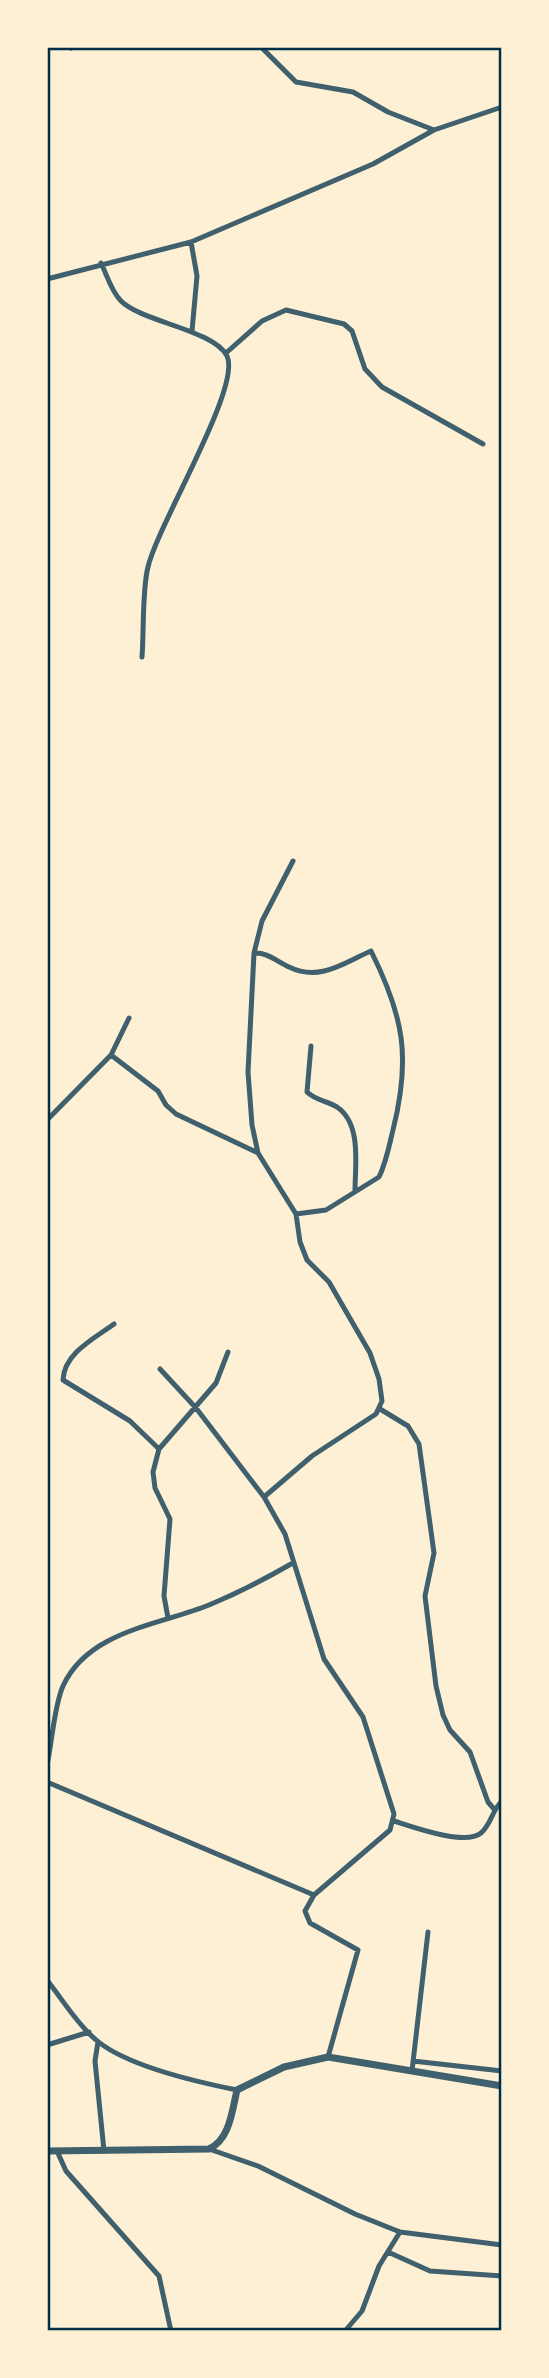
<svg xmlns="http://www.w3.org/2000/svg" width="549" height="2378" viewBox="0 0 549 2378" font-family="'IBM Plex Sans',sans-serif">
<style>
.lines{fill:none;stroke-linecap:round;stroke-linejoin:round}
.minor{stroke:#3f606c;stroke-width:5}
.tertiary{stroke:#3f606c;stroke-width:7}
.neatline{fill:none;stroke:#003049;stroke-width:2.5}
</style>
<rect width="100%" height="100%" fill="#fdf0d5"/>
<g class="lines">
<path class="minor" d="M261,47l35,35 57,10 35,20 46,18
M71,48l1,-1
M191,242l6,34 -5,55
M101,263c6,12 10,28 20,38 21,21 93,29 106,55 15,31 -70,170 -79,211 -6,23 -4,65 -6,90
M47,279l144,-37 182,-78 61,-34 68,-23
M226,353l36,-32 24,-11 58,14 8,7 13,38 17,18 101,57
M254,953c13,-1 22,8 35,14 31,15 54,-4 82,-16 33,66 40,107 22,179 -4,16 -7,33 -14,47l-53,33 -30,4
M311,1046l-4,46c8,8 20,9 30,15 25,17 18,58 18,84
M111,1055l47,36 8,14 10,9 82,39
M47,1120l64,-65 18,-37
M114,1324c-19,14 -50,29 -51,56l67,41 29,28
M160,1369l36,39 68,89 21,37 39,125 39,58 31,97 -4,16 -76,65 -9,16 5,12 48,27 -30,107
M380,1409l28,17 11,18 15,109 -9,43 11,90 7,29 7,15 20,22 18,50 6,7
M264,1497l48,-41 64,-42 6,-13 -3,-22 -9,-26 -41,-71 -22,-22 -7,-18 -4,-28 -38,-61 -6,-28 -4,-53 6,-119 8,-32 31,-60
M168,1618l-4,-22 6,-77 -15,-31 -2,-16 6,-23 57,-66 12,-31
M47,1765c5,-22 7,-59 16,-79 25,-55 96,-61 146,-81 29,-12 56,-26 82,-41
M47,1782l267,113
M394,1821c19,6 71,25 87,12 10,-8 11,-23 21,-32
M47,1980c15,19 30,44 48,59 30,27 102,43 142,51
M98,2042l-3,19 9,90
M47,2045l42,-13
M413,2061l89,10
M412,2071l16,-139
M209,2149l49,17 97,48 45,18 102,13
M57,2151l9,20 93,105 12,55
M388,2252l42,19 72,5
M345,2331l17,-20 17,-45 21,-34"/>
<path class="tertiary" d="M47,2151l162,-2c21,-10 23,-38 28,-59l47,-23 44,-10 174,29"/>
</g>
<rect width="549" height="2378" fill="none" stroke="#fdf0d5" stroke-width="98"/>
<rect x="49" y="49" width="451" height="2280" class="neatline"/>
</svg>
